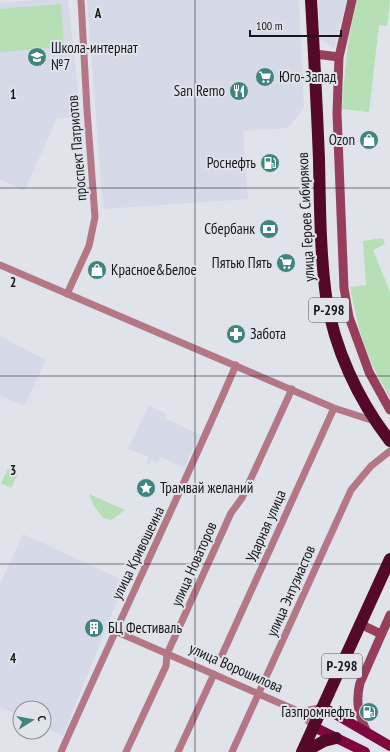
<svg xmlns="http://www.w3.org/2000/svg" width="390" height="752" viewBox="0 0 390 752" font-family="'PT Sans Narrow',sans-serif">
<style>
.built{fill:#d6d9e8}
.green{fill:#b6dfb6}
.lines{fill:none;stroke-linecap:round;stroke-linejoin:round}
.street{stroke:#b47786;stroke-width:7}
.secondary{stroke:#973f5a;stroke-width:9}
.primary{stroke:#7e083c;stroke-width:10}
.highway{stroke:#530927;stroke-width:12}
.grid{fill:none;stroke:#17171a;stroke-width:1;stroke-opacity:0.55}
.labels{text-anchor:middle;stroke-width:4;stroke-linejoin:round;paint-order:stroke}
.shield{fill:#e1e3eb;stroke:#545459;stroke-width:1}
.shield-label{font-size:14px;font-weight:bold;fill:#17171a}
.poi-label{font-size:15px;fill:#17171a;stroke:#e1e3eb;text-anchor:start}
.street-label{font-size:15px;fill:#17171a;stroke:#e1e3eb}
.grid-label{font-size:13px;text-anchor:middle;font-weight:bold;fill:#17171a;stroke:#e1e3eb;stroke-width:4;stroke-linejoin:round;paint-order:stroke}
</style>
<rect width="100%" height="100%" fill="#e1e3eb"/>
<path class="built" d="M35,0h33l13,116 -24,3 -33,72 -24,-12v-176z
M87,0h212l5,108 -16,20 -45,3 5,68 -145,10z
M318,0h29l-13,48 -14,-9z
M0,336l46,24 -22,46 -24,-11z
M149,405l18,9 -2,4 35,17 -16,33 -23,-11 -3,6 -5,-3 -3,5 -4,-2 3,-6 -21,-8z
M23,534l102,47 -62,155 -19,-9v-19h-24v8l-20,-9v-123z"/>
<path class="green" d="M357,0h33l-3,26 -8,-1 -10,87 -27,-3c3,-37 5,-73 15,-109z
M61,4l3,43 -64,5v-43z
M383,238l2,6 -12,6 17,42v105c-24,-38 -32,-68 -40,-110l16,-2 -3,-44z
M8,469l10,5 -7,14 -10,-5z
M89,494l36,16 -14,10 -8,-2 -9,-12z"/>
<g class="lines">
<path class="street" d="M0,265l334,143 40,13
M67,294l22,-48 6,-29 -8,-107 -6,-110
M115,631l185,81 14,15
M222,655l112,-247
M300,712l23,-5
M61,752c57,-129 119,-257 175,-387
M126,752l40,-86 1,-12 64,-141 11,-15 50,-109
M178,752l36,-78
M232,752l119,-262 20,-24 19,-15"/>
<path class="secondary" d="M352,0l-13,57 -2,56 7,175 5,29 20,55 21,38
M315,54l24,3
M360,624l21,10
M368,734c-9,-17 -13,-32 -8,-51l30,-68"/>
<path class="primary" d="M323,707l67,39
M314,727l51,25"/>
<path class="highway" d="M311,0c3,53 6,107 8,160 1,45 1,91 7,136 8,52 32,104 64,145
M302,752l88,-193
M304,752l20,-11 12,-3"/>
</g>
<path class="grid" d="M195,0v752M0,188h390M0,376h390M0,564h390"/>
<defs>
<symbol id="school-disc" viewBox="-11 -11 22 22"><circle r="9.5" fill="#3e857d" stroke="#e1e3eb"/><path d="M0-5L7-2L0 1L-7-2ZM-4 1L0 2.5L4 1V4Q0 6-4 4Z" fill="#fff"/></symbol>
<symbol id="supermarket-disc" viewBox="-11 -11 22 22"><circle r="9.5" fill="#3e857d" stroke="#e1e3eb"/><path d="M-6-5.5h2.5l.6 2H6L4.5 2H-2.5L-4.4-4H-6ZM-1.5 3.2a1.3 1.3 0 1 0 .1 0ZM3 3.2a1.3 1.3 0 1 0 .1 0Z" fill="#fff"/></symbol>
<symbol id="restaurant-disc" viewBox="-11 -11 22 22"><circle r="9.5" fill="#3e857d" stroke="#e1e3eb"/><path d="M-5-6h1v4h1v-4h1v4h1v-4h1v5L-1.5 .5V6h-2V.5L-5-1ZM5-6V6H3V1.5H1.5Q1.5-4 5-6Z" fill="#fff"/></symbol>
<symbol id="shop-disc" viewBox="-11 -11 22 22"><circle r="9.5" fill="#3e857d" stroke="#e1e3eb"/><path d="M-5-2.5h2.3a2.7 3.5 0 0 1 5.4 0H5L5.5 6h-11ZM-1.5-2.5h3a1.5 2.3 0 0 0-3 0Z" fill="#fff"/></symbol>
<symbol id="fuel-disc" viewBox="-11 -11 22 22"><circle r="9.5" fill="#3e857d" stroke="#e1e3eb"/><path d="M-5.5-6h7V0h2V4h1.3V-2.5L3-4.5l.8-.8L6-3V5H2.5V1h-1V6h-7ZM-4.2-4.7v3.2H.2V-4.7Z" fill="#fff"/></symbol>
<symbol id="bank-disc" viewBox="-11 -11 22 22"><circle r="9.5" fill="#3e857d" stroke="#e1e3eb"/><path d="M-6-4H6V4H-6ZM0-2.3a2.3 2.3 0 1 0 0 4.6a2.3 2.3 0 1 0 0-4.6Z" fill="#fff"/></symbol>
<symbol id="pharmacy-disc" viewBox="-11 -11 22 22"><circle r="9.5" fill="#3e857d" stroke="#e1e3eb"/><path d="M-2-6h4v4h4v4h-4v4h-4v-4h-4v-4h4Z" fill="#fff"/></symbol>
<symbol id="sight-disc" viewBox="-11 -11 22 22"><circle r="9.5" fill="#3e857d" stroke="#e1e3eb"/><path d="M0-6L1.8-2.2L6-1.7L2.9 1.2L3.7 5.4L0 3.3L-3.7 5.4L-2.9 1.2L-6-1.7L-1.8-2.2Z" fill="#fff"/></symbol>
<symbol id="building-disc" viewBox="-11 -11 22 22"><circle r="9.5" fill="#3e857d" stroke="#e1e3eb"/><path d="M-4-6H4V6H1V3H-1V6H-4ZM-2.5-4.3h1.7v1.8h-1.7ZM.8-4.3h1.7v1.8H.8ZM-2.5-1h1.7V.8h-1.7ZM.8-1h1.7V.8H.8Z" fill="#fff"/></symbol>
</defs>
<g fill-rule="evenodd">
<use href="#school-disc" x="26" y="46" width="22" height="22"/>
<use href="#supermarket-disc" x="254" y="66" width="22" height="22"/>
<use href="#restaurant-disc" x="228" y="80" width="22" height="22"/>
<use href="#shop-disc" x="358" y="129" width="22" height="22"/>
<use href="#fuel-disc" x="259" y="152" width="22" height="22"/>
<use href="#bank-disc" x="258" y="218" width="22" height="22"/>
<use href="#supermarket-disc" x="275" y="252" width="22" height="22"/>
<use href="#shop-disc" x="86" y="259" width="22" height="22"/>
<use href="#pharmacy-disc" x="225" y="323" width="22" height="22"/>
<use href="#sight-disc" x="135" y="477" width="22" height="22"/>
<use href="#building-disc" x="83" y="617" width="22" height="22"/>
<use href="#fuel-disc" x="358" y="701" width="22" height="22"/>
</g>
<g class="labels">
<g class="shield">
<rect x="309" y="298" width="40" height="24" rx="3"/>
<rect x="322" y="654" width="40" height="24" rx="3"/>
</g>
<g class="shield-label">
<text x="329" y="315">Р-298</text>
<text x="342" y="671">Р-298</text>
</g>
<g class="poi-label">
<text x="51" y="53">Школа-интернат<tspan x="51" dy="17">№7</tspan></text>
<text x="279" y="82">Юго-Запад</text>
<text x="225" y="96" text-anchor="end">San Remo</text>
<text x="355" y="145" text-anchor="end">Ozon</text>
<text x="256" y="168" text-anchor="end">Роснефть</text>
<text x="255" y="234" text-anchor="end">Сбербанк</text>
<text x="272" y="268" text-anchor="end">Пятью Пять</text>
<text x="111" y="275">Красное&amp;Белое</text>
<text x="250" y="339">Забота</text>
<text x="160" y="493">Трамвай желаний</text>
<text x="108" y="633">БЦ Фестиваль</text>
<text x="355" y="717" text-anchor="end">Газпромнефть</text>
</g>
<g class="street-label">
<text transform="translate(77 148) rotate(-95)" y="5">проспект Патриотов</text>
<text transform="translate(306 217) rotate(-93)" y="5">улица Героев Сибиряков</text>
<text transform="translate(266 526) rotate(-66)" y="5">Ударная улица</text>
<text transform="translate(138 553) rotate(-64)" y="5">улица Кривошеина</text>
<text transform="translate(194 564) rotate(-66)" y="5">улица Новаторов</text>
<text transform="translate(291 591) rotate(-66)" y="5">улица Энтузиастов</text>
<text transform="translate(236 668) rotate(24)" y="5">улица Ворошилова</text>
</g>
</g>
<g class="grid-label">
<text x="98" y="18">A</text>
<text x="13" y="99">1</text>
<text x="13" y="287">2</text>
<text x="13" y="475">3</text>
<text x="13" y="663">4</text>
</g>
<g transform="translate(32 720) rotate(79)"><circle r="19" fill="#e1e3eb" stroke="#909197"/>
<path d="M0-3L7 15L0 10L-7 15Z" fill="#3e857d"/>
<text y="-6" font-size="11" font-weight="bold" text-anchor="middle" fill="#17171a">С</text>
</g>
<path d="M250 30v6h91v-6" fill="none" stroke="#17171a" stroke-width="2"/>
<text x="256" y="30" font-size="12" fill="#17171a" stroke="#e1e3eb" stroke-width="3" paint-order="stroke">100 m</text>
</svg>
